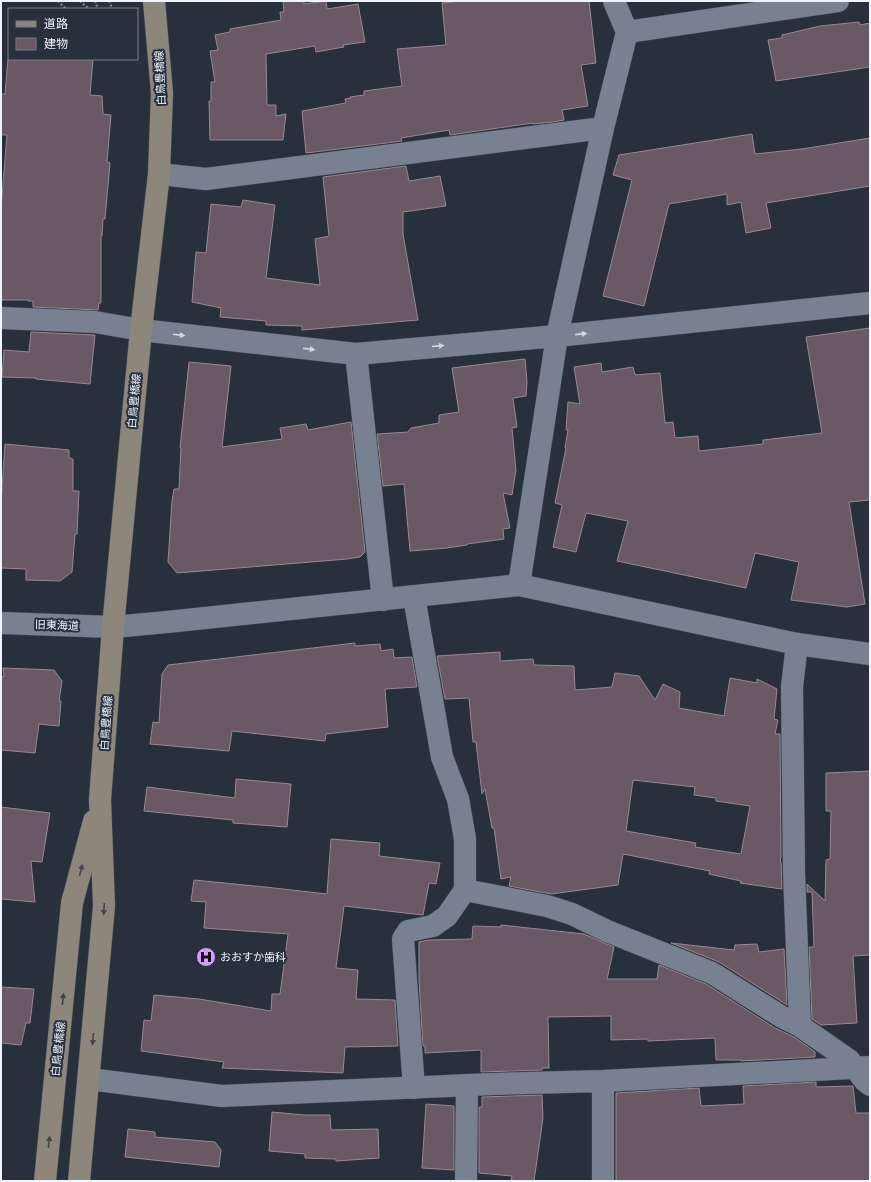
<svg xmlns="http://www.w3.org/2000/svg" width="871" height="1182" viewBox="0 0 871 1182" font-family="'IBM Plex Sans','Noto Sans JP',sans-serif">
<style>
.building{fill:#6a5964;stroke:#9a8893;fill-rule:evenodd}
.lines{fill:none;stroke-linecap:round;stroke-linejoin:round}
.minor-casing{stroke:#464c57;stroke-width:23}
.tertiary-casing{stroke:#464c57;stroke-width:23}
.secondary-casing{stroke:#464c57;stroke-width:23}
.path{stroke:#7d838f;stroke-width:2.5;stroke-dasharray:2 2;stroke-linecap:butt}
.minor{stroke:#788191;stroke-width:22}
.tertiary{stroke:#788191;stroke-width:22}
.secondary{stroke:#8d867a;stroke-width:22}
.oneway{fill:#d1d7e2}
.oneway2{fill:#41454c}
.labels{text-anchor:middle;stroke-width:4;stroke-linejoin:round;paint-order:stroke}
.street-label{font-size:11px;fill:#eff4fd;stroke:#282f3d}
.poi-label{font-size:11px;fill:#eff4fd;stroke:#282f3d;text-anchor:start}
</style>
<rect width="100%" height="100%" fill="#282f3d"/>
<path class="building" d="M283,1h21v3l22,-3 1,8 31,-5 7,38 -22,3 1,2 -28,5 -1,-6 -49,8 1,51h9v11l10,-2 -3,26h-73l-1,-39h2v-19h4l-5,-31 8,-1 -3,-15 15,-3v-3l51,-9 -1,-8h4z
M462,1h127l7,62 -15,2 7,41 -26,4 2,10 -11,2 -20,2v-1l-83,12 -1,-5 -48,8 1,3 -96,12 -4,-42 44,-8 -1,-4 6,-1 -1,-1 14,-2v-4l38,-5 -5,-37 49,-4 -4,-42z
M859,22l1,3 10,-2v44l-94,14 -8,-41 14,-2v-3l38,-9z
M8,59h85l-3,36 12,1 1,18 8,1 -4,47 3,1 -5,56h-2l-1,17h-1v67h-2l-1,7 -65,-3v-6h-5v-1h-27v-91l6,-74h-6v-41h4z
M752,134l3,20 47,-5 68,-11v48l-104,17 5,25 -25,5 -5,-31 -14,3v-11l-58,10 -25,102 -41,-10 29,-116 -19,-5 6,-20z
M406,166l3,15 31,-5 6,30 -43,6v22l15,86 -116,10v-4l-36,-1v-4l-46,-4 1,-9 -29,-6 4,-50 10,1 5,-49 30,3 2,-7 32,5 -9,73 54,7 -5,-46 14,-3 -6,-59z
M870,328v172l-21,2 16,102 -18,3 -56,-7 8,-38 -44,-9 -9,35 -129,-27 11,-40 -42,-8 -10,39 -23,-5 9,-42 -7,-2 11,-55h-1l3,-18h-2l2,-28 12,2 -6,-37 27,-4 1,9 31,-5 2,8 25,-2 5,50 8,-1 2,16 23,-2 1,15 64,-7v-4l59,-7 -16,-96z
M31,332l64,3 -5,49 -54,-5v-1l-34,-1 2,-27 25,2z
M525,359l2,23 -1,14 -13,2 4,29 -5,1 4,42 -4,25 -9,-2 7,35 -7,1 1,10 -37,5v1l-20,3 -37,3 -6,-67 -21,2 -6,-52 31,-2 3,-4 28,-5v-8l20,-3 -7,-44z
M189,362l42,4 -9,81 60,-8 -2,-11 26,-4 2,6 43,-8 14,130 -5,5 -13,2 -170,14 -9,-11 4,-61 2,-12h5l2,-41h-1z
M5,444l64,6v8l4,1v32h6l-2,43h-2l-3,38 -12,9 -34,-1v-11l-25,-1v-64z
M355,643v3l25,-2 1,7 12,-2 1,9 18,-1 5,30 -32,2 3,38 -62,7 -1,7 -93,-10 -3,20 -79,-7 3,-22 6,1 3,-49 6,-9z
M500,652v9l33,-2 1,6 40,1 1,24 37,-3 3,-14 24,3 16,24 8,-16 17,8 -1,16 45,8 6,-38 27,5v-4l20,10 -3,30 4,1 -3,14h5l1,123 -1,5h1l1,27 -42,-6 1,-2 -32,-7 1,-3 -87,-17 -5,31 -67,9 -42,-8 2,-9 -10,2 -7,-51h-2l-7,-39 -3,5 -6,-52h-3l-4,-44 -24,1 -8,-43zM633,780l62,7 -1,8 22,3v3l34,5 -9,48 -46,-7 1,-4 -70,-12z
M3,668l51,2 8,11 -3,20h2l-2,25 -20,-2 -4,29 -34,-3v-73l3,-1z
M870,771v184l-17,1 4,67 -36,2 -9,-6 -3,-72h5l-2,-55h-5v-8l18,17 1,-41 4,-1 1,-48h-5v-38z
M236,779l55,5 -4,43 -54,-4v-3l-89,-9 3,-24 88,11z
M1,807l49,6 -8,49 -11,-1 4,41 -34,-3z
M331,839l49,4 -1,13 61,7 -4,21 -7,-1 -6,32 -79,-9 -8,62 22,2 -2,29 39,1 3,46 -53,1 -2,26 -121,-5 2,-6 -83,-11 3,-31 7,1 3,-26 45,4 72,12 1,-17h8l8,-60 -84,-6 2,-26 -15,-1 3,-21 71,7 62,7z
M501,925l83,9 30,13 -7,32h50l2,-14 47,19 69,44 19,9 21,15v5l-74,4v-1h-25l-1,-22 -67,3v-2l-37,1v-24l-63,1 1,51h-7v2l-61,2v-22l-56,3v-7h-2l-4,-66v-38l10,-2 43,-1 1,-13 28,1z
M671,943l63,7 1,-5 22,-1 2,8 25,-3 3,56 -68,-43z
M1,987l33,2 -4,34h-4l-5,22 -20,-2z
M816,1082v5l37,-1 3,27h14v68h-254v-88l83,-5 2,18 43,-2 -1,-18z
M542,1095l1,23 -9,63h-23l1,-5 -33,-3v-66h3v-10z
M426,1104l28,2v64l-32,-2z
M272,1112l32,3h26l1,15 47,-1 1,29 -43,3v-2l-31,-1v-4l-36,-3z
M128,1129l27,3v5l60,5 6,8 -2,17 -94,-10z"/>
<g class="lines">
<defs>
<path id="minor" d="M627,32l211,-31
M159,174l47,5 397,-51
M141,330l215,24 201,-18 313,-33
M356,354l27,246
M519,585l38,-249 46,-208 24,-96 -13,-31
M797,644l-5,43 2,186 6,153 49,34 16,21 5,4
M465,890l82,16 25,8 35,17 105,42 70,44 18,9
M89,1079l133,17 271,-12 110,-3 267,-14
M414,1088l-11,-149 5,-8 25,-5 14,-10 18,-26v-51l-7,-40 -16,-42 -28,-160
M466,1181l1,-96
M603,1181v-100"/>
<path id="tertiary" d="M1,318l94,4 46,8
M1,623l112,4 54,-5 352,-37 278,59 73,10"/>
<path id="secondary" d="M45,1181l27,-278 22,-82
M79,1181l25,-275 -4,-106 13,-173 28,-297 18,-156 3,-81 -8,-92"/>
</defs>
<use href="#minor" class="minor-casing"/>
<use href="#tertiary" class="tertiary-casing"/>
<use href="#secondary" class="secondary-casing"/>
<path class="path" d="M58,1l8,8
M80,1l9,8
M95,1l3,8
M109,1l2,4 -1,4"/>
<use href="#minor" class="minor"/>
<use href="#tertiary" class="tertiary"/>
<use href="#secondary" class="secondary"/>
</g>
<defs><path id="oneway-solid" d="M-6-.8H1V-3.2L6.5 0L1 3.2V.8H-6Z"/></defs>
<g class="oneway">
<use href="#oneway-solid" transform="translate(581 334) rotate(-6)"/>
<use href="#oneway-solid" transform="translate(179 335) rotate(7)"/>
<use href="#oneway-solid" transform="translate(438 346) rotate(-5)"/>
<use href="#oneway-solid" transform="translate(309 349) rotate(6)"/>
</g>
<g class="oneway2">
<use href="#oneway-solid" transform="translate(81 870) rotate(-75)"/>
<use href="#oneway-solid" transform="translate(104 909) rotate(93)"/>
<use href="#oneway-solid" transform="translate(63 999) rotate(-84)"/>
<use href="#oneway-solid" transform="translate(93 1039) rotate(95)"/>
<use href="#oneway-solid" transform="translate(49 1142) rotate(-84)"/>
</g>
<defs>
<symbol id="hospital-disc" viewBox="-11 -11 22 22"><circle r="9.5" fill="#d49cfc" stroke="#282f3d"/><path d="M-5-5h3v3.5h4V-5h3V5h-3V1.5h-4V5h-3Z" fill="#111"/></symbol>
</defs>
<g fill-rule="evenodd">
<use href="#hospital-disc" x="195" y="946" width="22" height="22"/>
</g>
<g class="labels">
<g class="street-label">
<text transform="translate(160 78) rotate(-93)" y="4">白鳥豊橋線</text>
<text transform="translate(134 401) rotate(-85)" y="4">白鳥豊橋線</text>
<text transform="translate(57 625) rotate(2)" y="4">旧東海道</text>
<text transform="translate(106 723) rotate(-86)" y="4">白鳥豊橋線</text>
<text transform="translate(58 1049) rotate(-84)" y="4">白鳥豊橋線</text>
</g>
<g class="poi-label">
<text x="220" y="961">おおすか歯科</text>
</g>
</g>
<rect width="871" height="1182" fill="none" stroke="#eff4fd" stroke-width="4"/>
<rect x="8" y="8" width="130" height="52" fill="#282f3d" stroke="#787e8a"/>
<rect x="16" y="21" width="20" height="6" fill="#8d867a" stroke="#787e8a"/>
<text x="44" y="28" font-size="12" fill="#eff4fd">道路</text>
<rect x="16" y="38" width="20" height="12" fill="#6a5964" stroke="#787e8a"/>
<text x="44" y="48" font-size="12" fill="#eff4fd">建物</text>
</svg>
